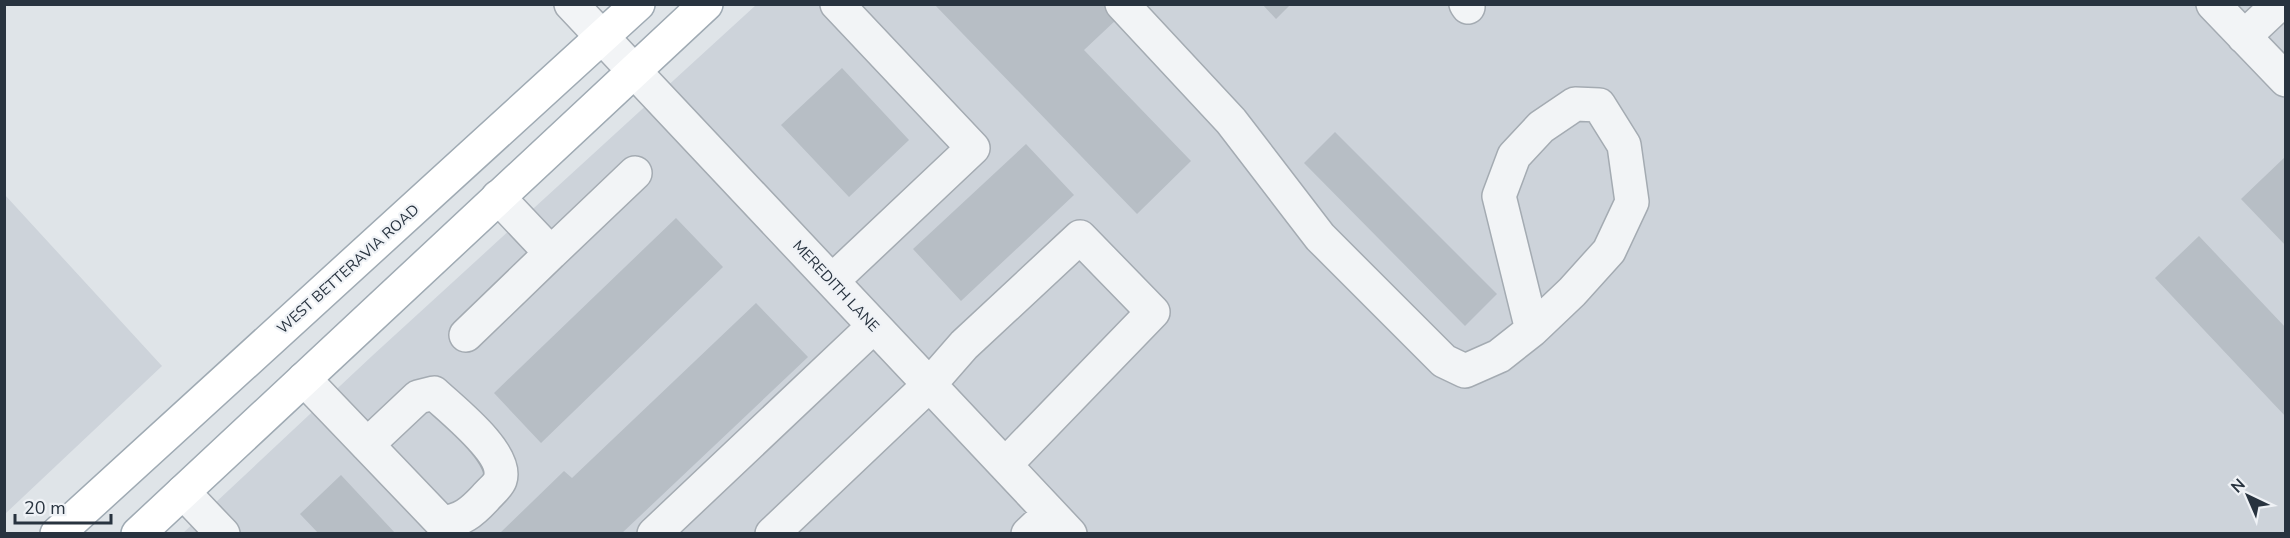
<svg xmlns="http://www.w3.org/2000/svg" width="2290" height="538" viewBox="0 0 2290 538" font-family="'Nunito Sans',sans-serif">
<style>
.built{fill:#cdd3da}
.building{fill:#b7bec5}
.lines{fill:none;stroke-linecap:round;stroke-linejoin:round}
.minor-casing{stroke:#a4abb2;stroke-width:36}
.major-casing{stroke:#9faab3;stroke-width:36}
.minor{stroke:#f2f4f6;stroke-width:33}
.major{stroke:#fff;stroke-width:33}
.labels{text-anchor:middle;stroke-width:4.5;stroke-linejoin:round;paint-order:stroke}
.street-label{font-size:15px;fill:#28333f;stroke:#eff2f6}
</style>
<rect width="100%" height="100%" fill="#dfe4e8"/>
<path class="built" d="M756,5h1529v528l-2103,1 190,-178z
M5,195l157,171 -157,148z"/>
<path class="building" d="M934,4h169l14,15 -33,31 107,111 -54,53z
M1262,4h29l-15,15z
M842,68l67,72 -60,57 -68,-72z
M1335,132l162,162 -32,32 -161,-163z
M1026,144l48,51 -113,106 -48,-52z
M2286,156v90l-45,-47z
M676,218l47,49 -182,176 -47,-50z
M2199,236l87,92v89l-131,-139z
M756,303l52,54 -187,177h-122l65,-63 8,7z
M341,475l55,59h-77l-19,-20z"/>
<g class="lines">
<defs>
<path id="minor" d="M571,4l499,530
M1122,4l109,117 89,116 124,124 21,10 34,-15 33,-26 40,-38 37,-41 23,-49 -8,-57 -25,-40 -24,-1 -34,23 -27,29 -15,40 33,134
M1466,4l2,3
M2213,4l73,76
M2244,37l35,-33
M498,197l53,56 84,-80
M832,281l141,-133 -136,-144
M466,335l85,-82
M304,379l138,144c20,-3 29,-10 43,-25 4,-5 13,-12 15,-18 9,-26 -48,-70 -66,-87l-16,4 -51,48
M183,492l40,42
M654,534l220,-208
M772,534l157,-149 35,-40 116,-108 73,75 -148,153
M1028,534l22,-21"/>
<path id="major" d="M57,534l581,-530
M138,534l568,-530"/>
</defs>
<use href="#minor" class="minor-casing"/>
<use href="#major" class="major-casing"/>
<use href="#minor" class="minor"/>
<use href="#major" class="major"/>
</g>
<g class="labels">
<g class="street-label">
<text transform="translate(348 269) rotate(-42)" y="5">WEST BETTERAVIA ROAD</text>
<text transform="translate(836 286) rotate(47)" y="5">MEREDITH LANE</text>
</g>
</g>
<rect width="2290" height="538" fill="none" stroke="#28333f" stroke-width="12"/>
<g transform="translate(2248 496) rotate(316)" stroke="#eff2f6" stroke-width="4.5" paint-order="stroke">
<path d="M0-4.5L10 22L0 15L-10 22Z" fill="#28333f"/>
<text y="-9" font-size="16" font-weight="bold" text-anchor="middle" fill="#28333f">N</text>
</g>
<path d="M15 514v9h96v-9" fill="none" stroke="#28333f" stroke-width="3"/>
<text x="24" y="514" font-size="18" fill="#28333f" stroke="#eff2f6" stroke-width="4.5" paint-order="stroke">20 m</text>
</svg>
